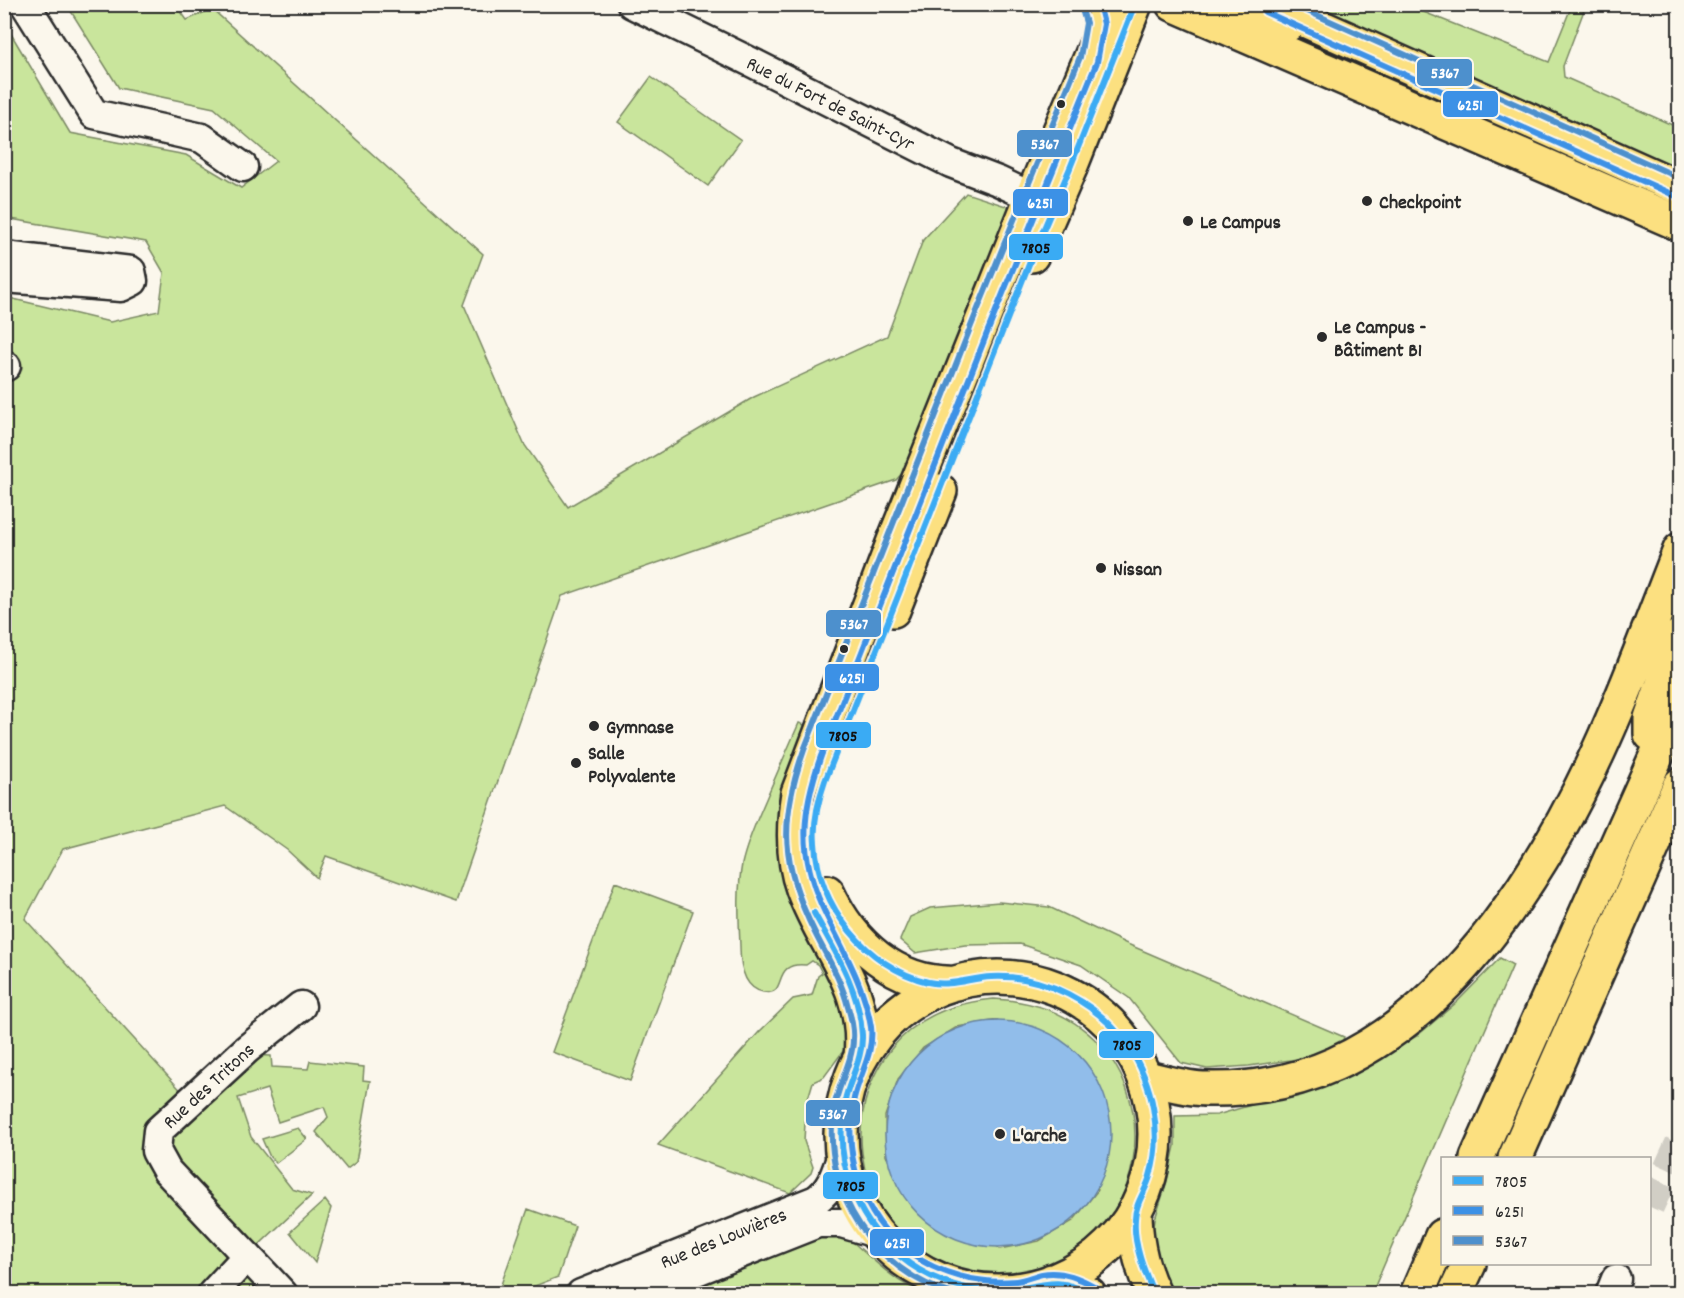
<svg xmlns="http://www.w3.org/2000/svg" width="1684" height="1298" viewBox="0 0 1684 1298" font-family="Dekko,sans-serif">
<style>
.green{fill:#c9e59c;stroke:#7a8864;stroke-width:1.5;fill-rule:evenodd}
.water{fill:#91bdea;stroke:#68839e;stroke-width:1.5}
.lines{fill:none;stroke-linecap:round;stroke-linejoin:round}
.minor-tunnel{stroke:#d1cec5;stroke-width:28;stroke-dasharray:28 14;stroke-linecap:butt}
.minor-casing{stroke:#2b2b2b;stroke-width:33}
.major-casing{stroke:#2b2b2b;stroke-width:38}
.highway-casing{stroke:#2b2b2b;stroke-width:38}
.minor{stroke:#fbf7ec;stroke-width:28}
.major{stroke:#fce080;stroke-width:33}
.highway{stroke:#fce080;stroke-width:33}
.bus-1-casing{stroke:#fbf7ec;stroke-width:10}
.bus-2-casing{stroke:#fbf7ec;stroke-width:10}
.bus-3-casing{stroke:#fbf7ec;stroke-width:10}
.bus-1{stroke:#3aabf4;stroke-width:6}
.bus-2{stroke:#3c91e6;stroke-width:6}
.bus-3{stroke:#4d90cd;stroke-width:6}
.bus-dot{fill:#2b2b2b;stroke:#fbf7ec;stroke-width:2}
.labels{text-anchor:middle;stroke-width:5;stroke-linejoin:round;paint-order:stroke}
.street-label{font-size:20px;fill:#2b2b2b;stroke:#fbf7ec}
.poi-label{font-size:20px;font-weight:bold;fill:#2b2b2b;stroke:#fbf7ec;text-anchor:start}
.line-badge{stroke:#fbf7ec;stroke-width:2}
.badge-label{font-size:16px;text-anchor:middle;font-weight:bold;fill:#fff}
.pale-badge-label{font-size:16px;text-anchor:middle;font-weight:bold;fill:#111}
</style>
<rect width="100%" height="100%" fill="#fbf7ec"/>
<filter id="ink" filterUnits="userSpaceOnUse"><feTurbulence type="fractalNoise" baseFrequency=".0167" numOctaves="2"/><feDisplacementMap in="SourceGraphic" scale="12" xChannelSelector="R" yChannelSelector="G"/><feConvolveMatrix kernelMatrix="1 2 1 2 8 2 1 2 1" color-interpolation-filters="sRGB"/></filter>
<g filter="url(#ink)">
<path class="green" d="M67,5h109l11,15 25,-11 271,245 -19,51 60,139 44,63 186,-110 133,-61 36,-96 43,-47 46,15 -106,261 -10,11 -334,116 -106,306 -130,-46 -9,22 -30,-28 -62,-44 -162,43 -38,70 170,187 55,-51 21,1 1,11 36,2 2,-8 54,6 -1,13 7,1 -14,81 -9,7 -31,-37 12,-15 -4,-10 -46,15 -11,-33 -29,9 13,39 41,52 20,6 -52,49 -2,7 6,32 -7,6 3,4h-255v-996l105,25 49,-11 5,-38 -18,-31 -141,-24 -1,-196 66,111 116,22 55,33 35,-27 -62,-53 -95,-20z
M1297,5h109l143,57 23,-57h14l-23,61 1,11 115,51v47z
M651,77l90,63 -33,46 -90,-64z
M799,723l14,5 -20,52 56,263 -25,34 -11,5 -7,23 -2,36 9,26 -2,6 -21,20 -132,-48 101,-113 34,-33 19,-4 6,-19 4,-3 -4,-8 -6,-4 -6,4c-37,-4 -16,32 -43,27 -20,-4 -23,-29 -23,-46 -1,-27 -3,-55 2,-82 5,-23 15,-44 24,-65 11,-26 22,-51 33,-76z
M615,882l78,29 -63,170 -78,-29z
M999,902l50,5 76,36 219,94 -6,16 -89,13 -42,3 -26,-6 -52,-65 -48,-33 -61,-21 -55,1 -50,8 -15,-13 10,-23 20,-9z
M1500,958l13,7 -141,328h-211l-11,-46 5,-28 12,-38 8,-35v-30l42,-1 120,-35 80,-44 40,-34z
M994,999c189,9 185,266 6,275 -26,1 -52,-8 -74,-21 -75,-44 -87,-152 -26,-214 26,-26 59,-37 94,-40zM997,1020l101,170 -25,31 -34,20 -39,8 -114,-93 -1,-40 13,-37 25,-31 34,-21z
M298,1128l9,11 -31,24 -6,-6 -8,-18z
M325,1200l6,8 -16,55 -25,-31z
M528,1209l47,17 -17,51 -41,16h-19z
M843,1234c21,16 50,48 75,56 7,3 16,3 23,3l-270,1 133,-55z"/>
<path class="water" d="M885 1134a113 113 0 1 1 226 0a113 113 0 1 1-226 0Z"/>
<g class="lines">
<path class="minor-tunnel" d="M1650,1207l30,-66"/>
<defs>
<g id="minor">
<path d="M25,4l69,110 108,24 41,29"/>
<path id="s1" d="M632,4l119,58 200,101 47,18 34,16"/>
<path d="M4,256l127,15 2,10 -12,6 -117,-9"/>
<path d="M4,365l2,1"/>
<path d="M212,1294l35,-38"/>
<path id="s2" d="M283,1294l-116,-123 -11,-20 2,-20 89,-82 54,-43"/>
<path id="s3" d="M581,1294l235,-94c16,-11 20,-28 26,-45"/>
<path d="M638,1294l180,-71h23l35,10"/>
<path d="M1610,1294l6,-15"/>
</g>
<path id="major" d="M1173,4l507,220
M1233,4l51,22 3,-1
M1269,4l411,184
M1032,255l38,-87 65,-164
M893,610l47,-119
M827,892c24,52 69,94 130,91
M841 1134a157 157 0 1 1 314 0a157 157 0 1 1-314 0Z
M861,1057c7,-72 -36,-107 -58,-168 -11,-30 -10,-64 -5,-96l96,-252 138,-344 72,-171 2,-22
M1135,1210c0,28 6,58 19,84
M1052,1281l18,4 19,9"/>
<path id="highway" d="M1651,734v-16l29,-82
M1145,1078c21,4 41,11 62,11 44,1 88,-7 128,-25 125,-56 215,-204 269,-325 28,-62 51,-126 76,-189
M1477,1158l203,-455
M1515,1158l165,-373
M1417,1294l25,-58
M1455,1294l14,-30"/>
</defs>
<use href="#minor" class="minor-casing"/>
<use href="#major" class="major-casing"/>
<use href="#highway" class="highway-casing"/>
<use href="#minor" class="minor"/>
<use href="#major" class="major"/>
<use href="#highway" class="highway"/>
<defs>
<path id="bus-1" d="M1135,4l-65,164 -37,86 -208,527c-7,20 -12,41 -10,62 3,64 52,124 113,139 22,5 42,-4 63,-5 53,-3 107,26 137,69 25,37 35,87 22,130 -4,15 -15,27 -15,43 -2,25 9,52 19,75
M814,913c21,38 46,77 48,122 1,23 -12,43 -17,65 -13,64 13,127 65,164 26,18 59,28 91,27 33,-1 55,-19 87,3"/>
<path id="bus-2" d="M1265,12l411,184
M1094,1286c-16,-9 -34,-16 -52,-12 -9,2 -17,6 -26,7 -38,4 -77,-7 -108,-29 -47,-36 -66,-98 -54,-154 6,-25 20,-45 17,-71 -7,-45 -31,-81 -49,-121 -24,-53 -20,-96 -1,-150l166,-423 110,-271 7,-38 -5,-20"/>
<path id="bus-3" d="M1292,4l388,174
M953,1294c-78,-22 -130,-101 -120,-181 3,-25 20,-51 20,-74 1,-10 -2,-22 -5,-32 -6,-26 -21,-50 -33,-74 -34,-68 -36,-112 -11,-183l167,-424 109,-269 6,-34 -5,-17"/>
</defs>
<use href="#bus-1" class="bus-1-casing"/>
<use href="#bus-2" class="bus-2-casing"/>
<use href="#bus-3" class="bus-3-casing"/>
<use href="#bus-1" class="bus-1"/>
<use href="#bus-2" class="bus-2"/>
<use href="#bus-3" class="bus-3"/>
</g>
</g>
<g class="bus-dot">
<circle cx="1061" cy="104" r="5"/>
<circle cx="1367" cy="201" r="6"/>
<circle cx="1188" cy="221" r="6"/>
<circle cx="1322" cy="337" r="6"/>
<circle cx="1101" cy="568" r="6"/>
<circle cx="844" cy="649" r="5"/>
<circle cx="594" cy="726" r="6"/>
<circle cx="576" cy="763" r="6"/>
<circle cx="1000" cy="1134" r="6"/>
</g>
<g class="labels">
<g class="street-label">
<text dy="7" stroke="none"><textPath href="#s1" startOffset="222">Rue du Fort de Saint-Cyr</textPath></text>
<text dy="7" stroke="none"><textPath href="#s2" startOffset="280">Rue des Tritons</textPath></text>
<text dy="7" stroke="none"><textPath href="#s3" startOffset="153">Rue des Louvières</textPath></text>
</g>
<g class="poi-label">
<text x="1379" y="208">Checkpoint</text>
<text x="1200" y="228">Le Campus</text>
<text x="1334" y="333">Le Campus -<tspan x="1334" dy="23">Bâtiment B1</tspan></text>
<text x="1113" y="575">Nissan</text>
<text x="606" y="733">Gymnase</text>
<text x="588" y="759">Salle<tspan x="588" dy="23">Polyvalente</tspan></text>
<text x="1012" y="1141">L'arche</text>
</g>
</g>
<g class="line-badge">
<rect x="1416" y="58" width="57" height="29" rx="6" fill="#4d90cd"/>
<rect x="1442" y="90" width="57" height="28" rx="6" fill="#3c91e6"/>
<rect x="1016" y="129" width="57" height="29" rx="6" fill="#4d90cd"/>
<rect x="1012" y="188" width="57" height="29" rx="6" fill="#3c91e6"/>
<rect x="1008" y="233" width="56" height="28" rx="6" fill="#3aabf4"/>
<rect x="825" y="609" width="57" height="29" rx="6" fill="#4d90cd"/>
<rect x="824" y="663" width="56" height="29" rx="6" fill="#3c91e6"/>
<rect x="815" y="721" width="57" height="28" rx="6" fill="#3aabf4"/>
<rect x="1098" y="1030" width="57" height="29" rx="6" fill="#3aabf4"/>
<rect x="805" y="1099" width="56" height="28" rx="6" fill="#4d90cd"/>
<rect x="822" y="1171" width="57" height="29" rx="6" fill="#3aabf4"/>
<rect x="869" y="1228" width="56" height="29" rx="6" fill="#3c91e6"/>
</g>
<g class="badge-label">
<text x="1445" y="78">5367</text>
<text x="1470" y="110">6251</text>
<text x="1045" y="149">5367</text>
<text x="1040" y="208">6251</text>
<text x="854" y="629">5367</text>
<text x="852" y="683">6251</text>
<text x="833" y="1119">5367</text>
<text x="897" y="1248">6251</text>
</g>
<g class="pale-badge-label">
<text x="1036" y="253">7805</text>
<text x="843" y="741">7805</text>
<text x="1127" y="1050">7805</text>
<text x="851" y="1191">7805</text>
</g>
<rect width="1684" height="1298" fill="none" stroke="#fbf7ec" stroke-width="24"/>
<rect x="12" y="12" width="1660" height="1274" fill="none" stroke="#2b2b2b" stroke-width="2" filter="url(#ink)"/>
<rect x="1441" y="1157" width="210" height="108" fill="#fbf7ec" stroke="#a8a59f" stroke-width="1.5"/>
<rect x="1453" y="1176" width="30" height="9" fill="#3aabf4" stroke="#a8a59f" stroke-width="1.5"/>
<text x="1495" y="1187" font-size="18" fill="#2b2b2b">7805</text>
<rect x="1453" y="1206" width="30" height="9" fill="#3c91e6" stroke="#a8a59f" stroke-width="1.5"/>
<text x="1495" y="1217" font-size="18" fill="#2b2b2b">6251</text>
<rect x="1453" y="1236" width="30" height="9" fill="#4d90cd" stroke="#a8a59f" stroke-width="1.5"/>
<text x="1495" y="1247" font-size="18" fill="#2b2b2b">5367</text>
</svg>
